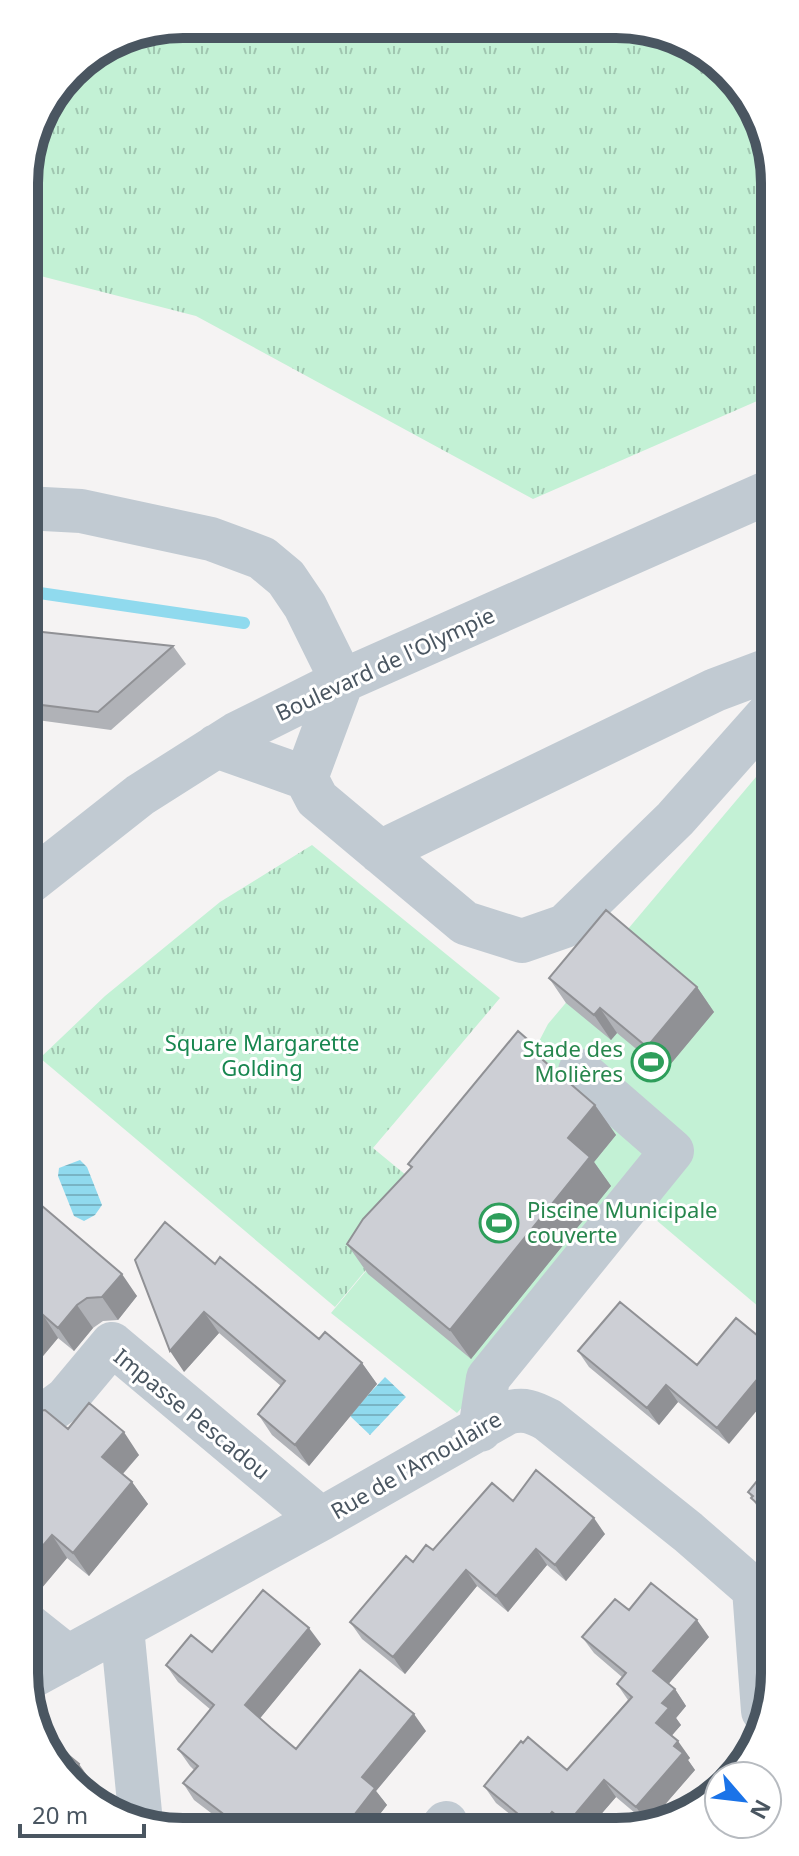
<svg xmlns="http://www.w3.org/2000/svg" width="799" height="1856" viewBox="0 0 799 1856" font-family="'Noto Sans',sans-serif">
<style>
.grass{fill:url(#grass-tufts)}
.garden{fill:#c3f1d5}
.water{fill:url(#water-rules)}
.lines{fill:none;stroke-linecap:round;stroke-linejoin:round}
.stream{stroke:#90daee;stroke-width:12}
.minor{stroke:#c1cad2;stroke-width:44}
.wall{fill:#b0b2b7}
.shaded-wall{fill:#909195}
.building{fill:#cdcfd5;stroke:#909195;stroke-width:2}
.labels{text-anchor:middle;stroke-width:6;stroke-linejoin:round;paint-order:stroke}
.street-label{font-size:22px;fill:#4a5661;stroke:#fff}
.park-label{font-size:22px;fill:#17864f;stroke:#fff}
.leisure-label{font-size:22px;fill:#27864d;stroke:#fff;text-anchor:end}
.rim{fill:none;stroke:#4a5661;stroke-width:10}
</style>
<defs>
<pattern id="grass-tufts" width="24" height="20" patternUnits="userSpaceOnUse" patternTransform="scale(2)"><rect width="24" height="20" fill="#c3f1d5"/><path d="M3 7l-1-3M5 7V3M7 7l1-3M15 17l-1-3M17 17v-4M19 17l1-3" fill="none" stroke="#a0c6b0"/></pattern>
<pattern id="water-rules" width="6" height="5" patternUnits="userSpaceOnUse" patternTransform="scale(2)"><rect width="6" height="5" fill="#90daee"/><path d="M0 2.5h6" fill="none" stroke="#78b4c4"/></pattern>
</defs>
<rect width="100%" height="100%" fill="#f5f3f3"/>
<path class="grass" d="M183,24l465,3 80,43 42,72 1,253 -238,104 -337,-183 -171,-44 -1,-100 17,-60 37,-48 44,-28z
M312,845l188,153 -127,150 56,46 -94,113 -295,-249 65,-62 115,-94z"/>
<path class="garden" d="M772,758l1,561 -131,-111 -185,205 -126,-100 178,-214 39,-75z"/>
<path class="water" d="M773,1155v53c-21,-14 -17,-38 0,-53z
M80,1160l7,7 15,38 -7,10 -11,6 -10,-5 -16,-40 1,-8z
M385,1377l21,20 -36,38 -21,-20z"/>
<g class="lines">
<path class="stream" d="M26,591l218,32"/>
<path class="minor" d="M25,508l56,3 130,28 51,19 24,20 19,28 37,75 -36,97
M216,746l90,32 11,21 148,124 57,18 43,-15 110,-107 97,-109
M380,852l335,-162 56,-21
M27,884l113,-89 96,-61 106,-53 429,-190
M28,1414l23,-4 15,-11 46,-55 209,175
M480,1430l8,-52 184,-227 -92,-80
M754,1589l9,122
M29,1626l39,31
M122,1628l19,195
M29,1678l292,-159 186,-106c17,-5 26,-1 41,7l140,112 86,75
M442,1828l4,-5"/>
</g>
<path class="wall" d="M173,646l13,18 -75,66 -74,-10 -1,9 -10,-2v-69z
M549,978l148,9 17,25 -50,60 -47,-39 -6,7 -45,-37z
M549,1066l46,39 21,30 -22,27 17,24 -140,173 -103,-85 -21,-30 64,-76 -3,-4z
M28,1194l109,102 -19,24 -15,1 -10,7 -19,23 -16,-13 -30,36z
M215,1264l104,75 43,24 15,21 -68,82 -37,-31 -14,-21 23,-28 -62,-53 -35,39z
M578,1351l119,14 32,79 -51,-42 -19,23 -70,-58z
M28,1413l111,42 -16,19 9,8 16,22 -59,72 -22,-18 -32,38 -6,-6z
M774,1460v66l-9,-7 -17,-27z
M513,1501l92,33 -39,47 -19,-16 -39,47 -31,-26 -72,88 -43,-35 -12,-17 63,-60z
M629,1610l80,27 -41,47 7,5 11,17 -10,12 5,7 -10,11 19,22 -2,2 7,10 -47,54 -32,-27 -26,30h-64l-30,-24 -12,-17 39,-43 44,27 61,-70 -11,-16 5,-7 -28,-24 -12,-16z
M321,1644l-61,74 11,10 25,21 130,-18 -50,60 11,14 -18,23 -137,1 -38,-29 -11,-17 11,-13 -4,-4 -12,-17 33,-39 -33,-28 -12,-17 46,-13z"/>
<path class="shaded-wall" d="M26,704l11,16 -1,9 -10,-14z
M697,987l17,25 -50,60 -17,-25z
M600,1008l17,25 -6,7 -17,-25z
M595,1105l21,30 -22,27 17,24 -140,173 -21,-29 118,-192z
M122,1274l15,22 -19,24 -16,-23z
M77,1305l16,23 -19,23 -16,-23z
M204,1312l15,21 -35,39 -14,-21z
M43,1315l15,23 -30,36v-41z
M774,1359v31l-45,54 -12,-16z
M362,1363l15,21 -68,82 -14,-21z
M666,1385l12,17 -19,23 -12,-17z
M124,1432l15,23 -21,24 -16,-22z
M132,1482l16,22 -59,72 -16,-23z
M594,1518l11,16 -39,47 -11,-16z
M52,1535l15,23 -32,38 -6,-9v-25z
M536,1549l11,16 -39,47 -12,-16z
M466,1570l11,16 -72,88 -12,-17z
M697,1620l12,17 -44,51 -12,-17z
M309,1628l12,16 -64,78 -12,-17z
M675,1689l11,17 -10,12 5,7 -13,15 -12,-17 6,-20z
M414,1714l12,17 -50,60 11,14 -18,23h-25l18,-51z
M678,1741l12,17 -2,2 7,10 -47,54 -12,-17z
M79,1764l12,17 -9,11 -11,-6 -4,-7z
M604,1780l12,17 -26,30h-21l-2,-3z
M552,1812l11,15h-23z"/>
<path class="building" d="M33,631l140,15 -75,66 -72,-9v-45l3,1z
M606,910l91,77 -50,60 -47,-39 -6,7 -45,-37z
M518,1031l17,15 8,14 52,45 -27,33 22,19 -140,173 -103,-86 16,-25 49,-52 -4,-3z
M28,1194l94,80 -20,23 -15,1 -10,7 -19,23 -15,-13 -15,18z
M165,1222l50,42 5,-7 99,82 6,-7 37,31 -67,82 -37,-31 27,-33 -81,-69 -34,39 -35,-91z
M620,1302l77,63 39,-47 38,31v10l-57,69 -51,-43 -19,23 -69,-57z
M89,1403l35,29 -22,25 30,25 -59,71 -21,-18 -23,27 -1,-149 17,-3 23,19z
M774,1460v58l-23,-20 2,-2 -5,-4z
M536,1470l58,48 -39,47 -19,-16 -40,47 -30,-26 -73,87 -43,-35 56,-66 7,6 13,-17 7,5 59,-67 21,18z
M651,1583l46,37 -44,51 22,18 -13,14 7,5 -13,15 22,18 -4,5 9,7 -47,54 -32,-27 -37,44 -15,-12 -12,15h-6l-50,-41 37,-45 2,2 5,-6 39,33 65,-73 -15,-13 9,-11 -44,-36 33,-38 14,11z
M263,1590l46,38 -64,77 26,23 25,21 64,-79 54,44 -52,63 13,11 -31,40 -101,1 -60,-46 15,-17 -20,-17 36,-44 -48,-40 25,-30 21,17z
M39,1731l40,33 -12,15z
M654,1822l5,4 -9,1z"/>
<defs>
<symbol id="stadium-ring" viewBox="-11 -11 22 22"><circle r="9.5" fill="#fff" stroke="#2e9e5b" stroke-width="1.5"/><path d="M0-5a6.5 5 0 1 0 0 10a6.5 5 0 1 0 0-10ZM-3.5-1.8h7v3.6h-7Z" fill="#2e9e5b"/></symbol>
</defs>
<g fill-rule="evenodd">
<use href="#stadium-ring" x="629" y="1040" width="44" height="44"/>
<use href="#stadium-ring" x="477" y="1201" width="44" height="44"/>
</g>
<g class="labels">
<g class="street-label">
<text transform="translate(385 664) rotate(-25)" y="8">Boulevard de l'Olympie</text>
<text transform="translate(192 1414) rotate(39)" y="8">Impasse Pescadou</text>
<text transform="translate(416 1465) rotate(-30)" y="8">Rue de l'Amoulaire</text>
</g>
<g class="park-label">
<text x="262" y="1051">Square Margarette<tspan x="262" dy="25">Golding</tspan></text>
</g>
<g class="leisure-label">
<text x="623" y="1057">Stade des<tspan x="623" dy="25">Molières</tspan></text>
<text x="527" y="1218" text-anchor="start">Piscine Municipale<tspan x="527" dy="25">couverte</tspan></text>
</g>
</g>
<path d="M0 0H799V1856H0ZM183 38H616A145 145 0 0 1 761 183V1673A145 145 0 0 1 616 1818H183A145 145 0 0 1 38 1673V183A145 145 0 0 1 183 38Z" fill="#fff" fill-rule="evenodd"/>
<path class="rim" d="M183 38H616A145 145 0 0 1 761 183V1673A145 145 0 0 1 616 1818H183A145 145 0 0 1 38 1673V183A145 145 0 0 1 183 38Z"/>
<g transform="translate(743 1800) rotate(118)"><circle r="38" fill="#ffffff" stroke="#b7bbc0" stroke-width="2"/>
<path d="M0-6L14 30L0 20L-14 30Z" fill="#1a73e8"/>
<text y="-12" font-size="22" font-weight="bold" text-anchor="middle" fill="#4a5661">N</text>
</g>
<path d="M20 1824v12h124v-12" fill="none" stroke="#4a5661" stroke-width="4"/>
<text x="32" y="1824" font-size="24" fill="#4a5661" stroke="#ffffff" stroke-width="6" paint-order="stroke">20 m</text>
</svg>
